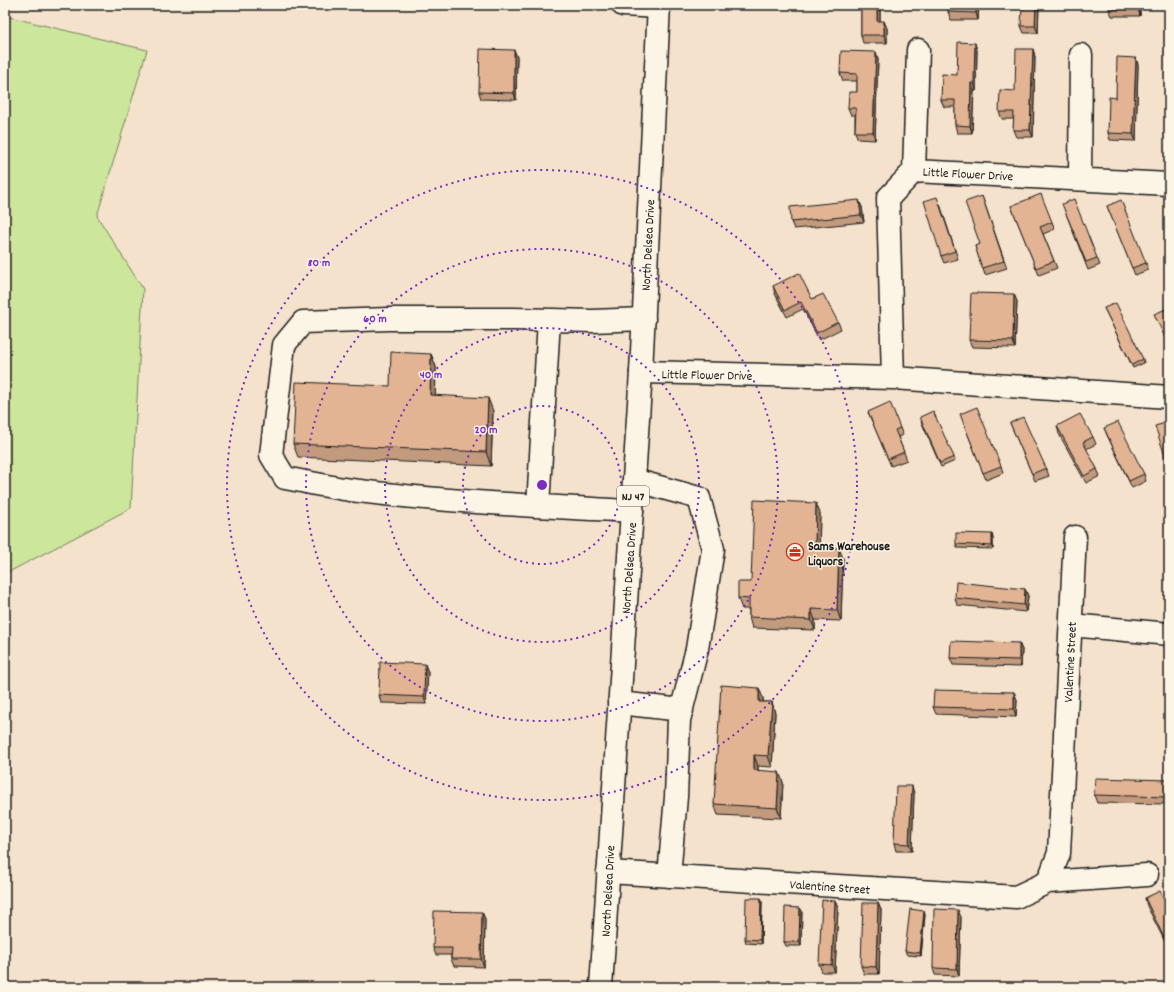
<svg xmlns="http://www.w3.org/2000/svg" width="1174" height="992" viewBox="0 0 1174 992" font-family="Dekko,sans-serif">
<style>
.green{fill:#cce69c;stroke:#74815c}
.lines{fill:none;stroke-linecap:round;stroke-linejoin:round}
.minor-casing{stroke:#1c1c1c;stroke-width:25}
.major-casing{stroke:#1c1c1c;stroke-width:25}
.minor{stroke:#fcf5e5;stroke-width:22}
.major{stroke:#fcf5e5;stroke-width:22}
.wall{fill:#c29b7e;stroke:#1c1c1c}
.shaded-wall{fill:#9e7e67;stroke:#1c1c1c}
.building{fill:#e2b493;stroke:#1c1c1c}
.ring{fill:none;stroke:#7b2cbf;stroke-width:2;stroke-dasharray:2 4}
.labels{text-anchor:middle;stroke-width:3;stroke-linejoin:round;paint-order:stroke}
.shield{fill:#fcf5e5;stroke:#5f5d58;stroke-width:1}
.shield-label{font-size:12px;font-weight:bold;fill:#1c1c1c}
.street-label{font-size:13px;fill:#1c1c1c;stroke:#fcf5e5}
.poi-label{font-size:13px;font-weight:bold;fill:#1c1c1c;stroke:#fcf5e5;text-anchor:start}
.centre{fill:#7b2cbf;stroke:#fcf5e5;stroke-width:2}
.ring-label{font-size:12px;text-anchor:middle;font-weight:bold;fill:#7b2cbf;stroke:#fcf5e5;stroke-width:3;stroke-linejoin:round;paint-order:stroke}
</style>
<rect width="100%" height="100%" fill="#f4e2cc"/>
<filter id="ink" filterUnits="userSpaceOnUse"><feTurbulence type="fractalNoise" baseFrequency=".025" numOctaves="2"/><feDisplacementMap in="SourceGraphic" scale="8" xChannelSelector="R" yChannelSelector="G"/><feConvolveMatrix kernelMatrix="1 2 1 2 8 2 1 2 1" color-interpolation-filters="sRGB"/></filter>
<g filter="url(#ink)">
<path class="green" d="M5,16l142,34 -50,166 46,73 -12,219 -126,66z"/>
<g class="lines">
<defs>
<path id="minor" d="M623,5l35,2
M914,171l4,-121
M1080,179l1,-124
M641,372l252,6 276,19
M893,378l-5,-180 26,-27 255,13
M634,480l65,18 14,51 -16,100 -18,71 -3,77 -7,79
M538,506l11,-186
M632,511c-94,-5 -188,-9 -281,-21 -22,-3 -44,-8 -66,-12l-14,-23 13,-110 19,-23 86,-3h125l78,2 52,-2
M1071,625l98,9
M619,703l63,7
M608,872l408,25 32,-15 11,-29 16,-316
M1048,882l99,-7"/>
<path id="major" d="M601,987l40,-615 18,-367"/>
</defs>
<use href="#minor" class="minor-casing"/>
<use href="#major" class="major-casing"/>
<use href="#minor" class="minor"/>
<use href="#major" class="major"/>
</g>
<path class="wall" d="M861,5h19v16l7,7v15h-24l-2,-8z
M979,5l-1,15h-27l-3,-8z
M1039,5l-1,28h-14l-3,-7z
M1140,5v11h-28l-3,-7z
M1033,49l2,8 -2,80h-17l-3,-7 1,-11h-12l-3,-7 16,-21z
M514,50l3,7 -1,43 -35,-1 -2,-7z
M977,50l-1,41h-2l-2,42h-15l-2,-8v-18h-11l-3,-7 16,-25z
M876,52l2,7 -3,81 -17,-1 -3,-7v-17h-4l-3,-7 9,-16v-11h-14l-3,-8z
M1136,58l2,7 -2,76 -26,-1 -2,-7 8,-35z
M982,196l25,72 -22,7 -10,-29 5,-2z
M940,204l18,55 -14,4 -3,-7z
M1011,206l41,16 3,7 -12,5 14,34 -18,7z
M1107,206l39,57 2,7 -13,5z
M862,207l2,15 -70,7 -3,-7z
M1065,211l32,47 3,7 -12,5z
M773,286l39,13 26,23 3,7 -22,11 -16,-31 -16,8 -12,-23z
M1017,301l-2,47 -43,-1 -3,-7z
M1104,308l39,51 1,4 -11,5z
M431,354l5,13 -1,28 58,16 -2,55 -193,-9 -5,-13 97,-58z
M868,412l32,16 3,7 -5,2 9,23 -16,6z
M921,421l33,36 1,4 -14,6z
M963,422l38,44 2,7 -17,7z
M1010,423l36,45 3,8 -14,5z
M1057,426l36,11 3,7 -10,5 11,20 3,7 -14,7 -27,-49z
M1104,428l40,46 2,7 -14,7 -25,-53z
M820,513l-1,33 24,12 -2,63 -26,-1v10l-63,-2 -3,-11v-8h-7l-4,-11 13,-16z
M993,538v11l-36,-1 -1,-4z
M1025,589l3,7 -2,16 -69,-7 -2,-7z
M1019,643l3,7 -1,17 -68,-2 -3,-7z
M428,672l-2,32 -45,-1 -2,-8z
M1014,692l3,8 -1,17 -80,-3 -3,-7z
M763,698v4h9l3,11 -3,54 -14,-1v4l25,12 -2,36 -63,-3 -4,-11z
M1169,780v24l-72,-1 -3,-8z
M914,793l-2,58h-16l-2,-8z
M761,898l1,4 -1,42 -15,-1 -1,-4z
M1145,898l24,11v41l-22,-44z
M835,901l3,7 -3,64h-13l-3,-8z
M878,903l3,7 -2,64h-15l-3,-8z
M800,908l2,3 -1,35h-15l-2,-4z
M924,911l1,4 -4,41 -14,-1 -2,-4z
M482,912l3,7 -1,48 -30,-1 -3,-7v-4h-15l-3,-7z
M961,917l-2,59 -24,-1 -2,-7z"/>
<path class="shaded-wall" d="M877,5h3v23l-3,-7z
M976,5h3l-1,15 -2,-7z
M1036,5h3l-1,28 -3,-7z
M1137,5h3v11l-2,-8z
M884,21l3,7v15l-3,-8z
M975,43l2,7 -1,41 -2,-8z
M1033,49l2,8 -2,80 -3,-7z
M514,50l3,7 -1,43 -2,-7z
M876,52l2,7 -3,81 -2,-8z
M1136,58l2,7 -2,76 -3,-7z
M971,83l3,8 -2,42 -2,-7z
M859,200l3,7 2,15 -3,-7z
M1014,294l3,7 -2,47 -2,-7z
M431,354l5,13 -1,42 -5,-14z
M488,398l5,13 -2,55 -5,-14z
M816,503l4,10 -1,44 -4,-11z
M992,534l1,4v11l-1,-3z
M839,548l4,10 -2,63 -4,-11z
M1025,589l3,7 -2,16 -2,-7z
M811,609l4,11v10l-4,-10z
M1019,643l3,7 -1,17 -2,-7z
M425,664l3,8 -2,32 -2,-7z
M759,688l4,10v14l-4,-10z
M1014,692l3,8 -1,17 -2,-8z
M772,702l3,11 -3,54 -4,-11z
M754,755l4,11 -1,15 -3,-11z
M779,772l4,10 -2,36 -4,-10z
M912,786l2,7 -2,58 -3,-7z
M761,898l1,4 -1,42 -1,-4z
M835,901l3,7 -3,64 -3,-7z
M878,903l3,7 -2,64 -3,-7z
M800,908l2,3 -1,35 -2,-4z
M958,910l3,7 -2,59 -2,-7z
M924,911l1,4 -4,41 -1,-3z
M482,912l3,7 -1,48 -3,-8z"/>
<path class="building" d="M861,5h16v16h7v14h-23z
M948,5h28v8l-28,-1z
M1022,5h14l-1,21h-14z
M1109,5h28l1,3 -29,1z
M958,42l17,1 -1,40h-3l-1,43 -15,-1v-25h-14l1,-26 15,1z
M480,49l34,1v43l-35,-1z
M1016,49h17l-3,81h-17l1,-18h-15l1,-22 15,1z
M841,51l35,1 -3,80h-18l1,-24h-8l1,-16h8v-18l-17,-1z
M1117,57l19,1 -3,76 -25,-1 1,-36 7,1z
M1041,194l11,28 -12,5 14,34 -18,7 -25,-62z
M982,196l22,65 -22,7 -7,-22 5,-2 -15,-42z
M937,197l18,54 -14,5 -17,-55z
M1074,199l23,59 -11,4 -24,-58z
M859,200l2,15 -70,7 -1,-15z
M1121,200l25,63 -14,5 -25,-62z
M799,273l13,26 11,-5 15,28 -21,11 -16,-31 -16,8 -12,-24z
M971,293l43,1 -1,47 -44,-1z
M1116,303l27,56 -11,6 -28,-57z
M1166,309l3,6v31l-15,-32z
M391,352l40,2 -1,41 58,3 -2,54 -193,-8 3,-62 94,4z
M890,402l10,26 -5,2 9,22 -16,7 -20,-47z
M977,407l24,59 -18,7 -23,-59z
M933,411l21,46 -14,6 -20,-46z
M1080,414l13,23 -10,5 14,27 -13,7 -27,-50z
M1023,417l23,51 -14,6 -22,-51z
M1118,422l26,52 -15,7 -25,-53z
M1169,422v46l-14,-42z
M754,500l62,3 -1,43 24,2 -2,62 -26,-1v11l-62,-3v-18l-11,-1v-16h13z
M956,533l36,1v12l-36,-2z
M956,582l69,7 -1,16 -69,-7z
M951,641l68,2v17l-69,-2z
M380,662l45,2 -1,33 -45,-2z
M721,685l38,3v14h13l-4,54 -14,-1v15l25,2 -2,36 -63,-4z
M934,690l80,2v17l-81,-2z
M1095,778l74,2v17l-75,-2z
M896,786h16l-3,58 -15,-1z
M1160,891l9,18v39l-24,-50z
M746,898h15l-1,42 -15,-1z
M822,900l13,1 -3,64 -13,-1z
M863,903h15l-2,64 -15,-1z
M785,907l15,1 -1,34h-15z
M910,909l14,2 -4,42 -15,-2z
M934,909l24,1 -1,59 -24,-1z
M434,911l48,1 -1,47h-30l1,-11h-19z"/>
</g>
<g class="ring">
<circle cx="542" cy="485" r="79"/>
<circle cx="542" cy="485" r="157"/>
<circle cx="542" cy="485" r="236"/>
<circle cx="542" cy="485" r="315"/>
</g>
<defs>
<symbol id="office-ring" viewBox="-11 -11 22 22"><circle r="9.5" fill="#fcf5e5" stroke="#c8321e" stroke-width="1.5"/><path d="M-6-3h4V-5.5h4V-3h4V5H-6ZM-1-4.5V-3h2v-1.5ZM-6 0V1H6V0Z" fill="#c8321e"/></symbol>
</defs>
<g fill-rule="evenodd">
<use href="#office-ring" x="785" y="542" width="20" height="20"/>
</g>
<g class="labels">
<rect class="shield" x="617" y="486" width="32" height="20" rx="3"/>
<g class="shield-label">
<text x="633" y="500">NJ 47</text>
</g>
<g class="street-label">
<text transform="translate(968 173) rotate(3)" y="5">Little Flower Drive</text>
<text transform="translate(647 245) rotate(-87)" y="5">North Delsea Drive</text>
<text transform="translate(707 374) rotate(1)" y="5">Little Flower Drive</text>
<text transform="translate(628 568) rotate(-86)" y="5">North Delsea Drive</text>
<text transform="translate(1069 662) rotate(-87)" y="5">Valentine Street</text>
<text transform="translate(830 886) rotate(4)" y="5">Valentine Street</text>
<text transform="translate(607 891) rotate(-87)" y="5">North Delsea Drive</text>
</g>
<g class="poi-label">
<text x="808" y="550">Sams Warehouse<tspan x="808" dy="15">Liquors</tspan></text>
</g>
</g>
<circle cx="542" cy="485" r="6" class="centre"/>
<g class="ring-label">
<text x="319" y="266">80 m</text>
<text x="375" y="322">60 m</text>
<text x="431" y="378">40 m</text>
<text x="486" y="433">20 m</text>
</g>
<rect width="1174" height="992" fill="none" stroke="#fcf5e5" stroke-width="20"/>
<rect x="10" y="10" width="1154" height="972" fill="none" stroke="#1c1c1c" stroke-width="1.5" filter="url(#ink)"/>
</svg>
